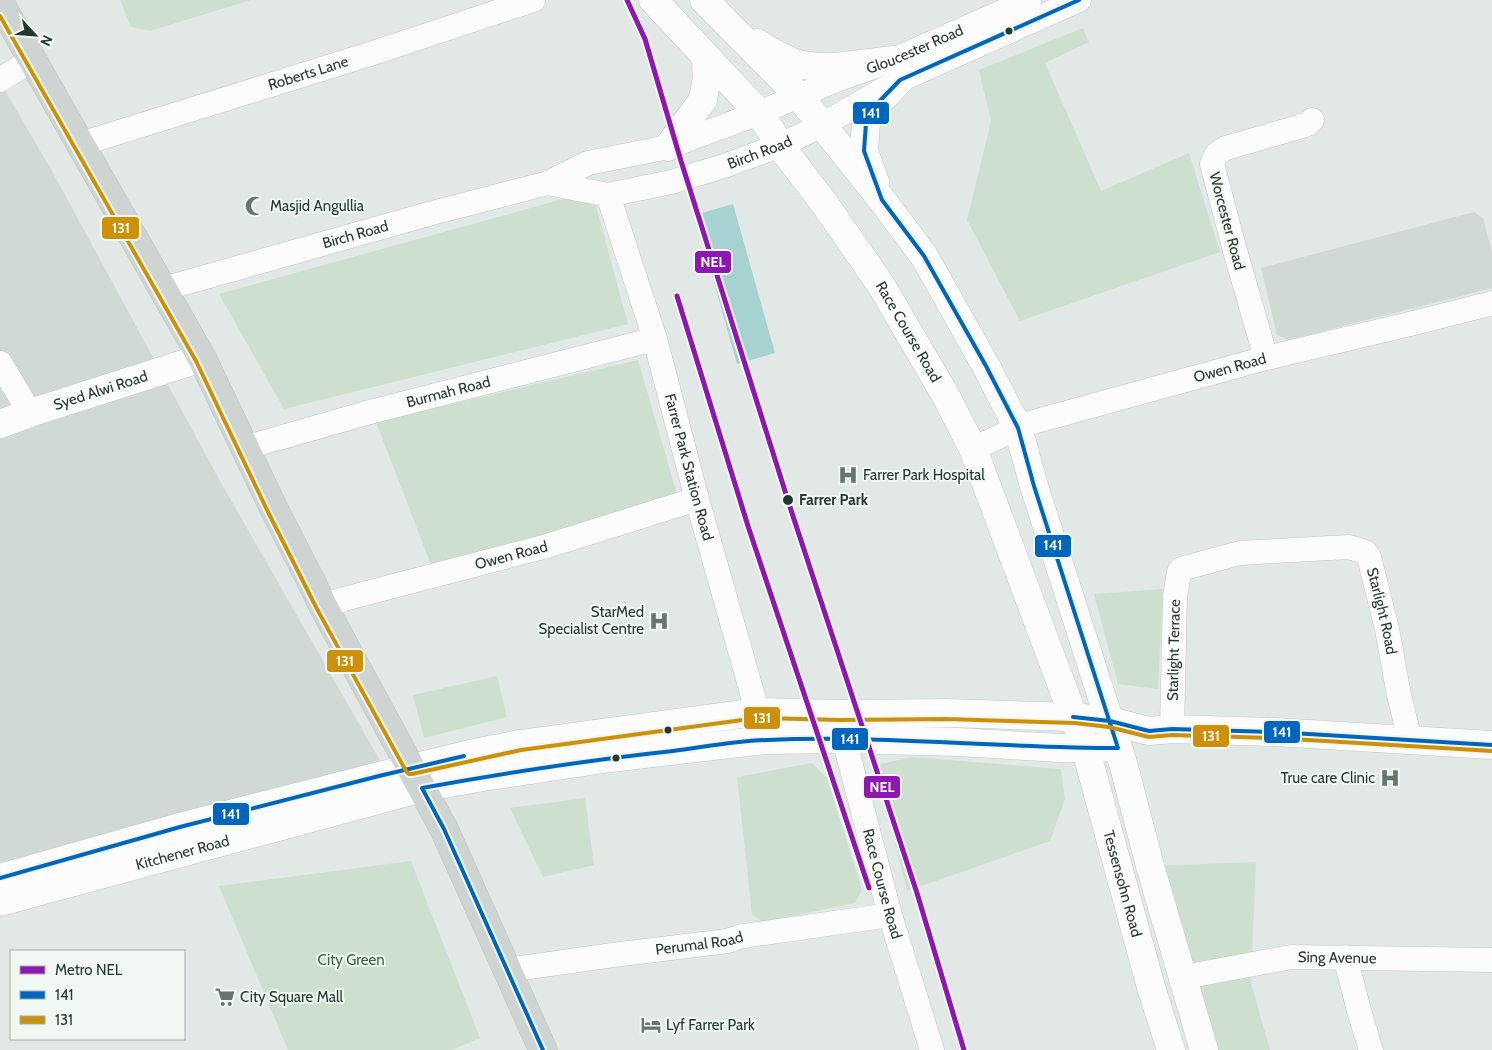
<svg xmlns="http://www.w3.org/2000/svg" width="1492" height="1050" viewBox="0 0 1492 1050" font-family="Cabin,sans-serif">
<style>
.built{fill:#d1d9d4}
.green{fill:#cde0cf}
.water{fill:#a6d3d1}
.lines{fill:none;stroke-linecap:round;stroke-linejoin:round}
.street-casing{stroke:#bfc5c2;stroke-width:25}
.secondary-casing{stroke:#bfc6c2;stroke-width:29}
.primary-casing{stroke:#bcc4c0;stroke-width:29}
.street{stroke:#fbfcfb;stroke-width:24}
.secondary{stroke:#fbfcfb;stroke-width:28}
.primary{stroke:#ced4d1;stroke-width:28}
.bus-1-casing{stroke:#f1f7f2;stroke-width:8}
.bus-2-casing{stroke:#f1f7f2;stroke-width:8}
.bus-1{stroke:#0065bd;stroke-width:4}
.bus-2{stroke:#cd9009;stroke-width:4}
.metro-1-casing{stroke:#f1f7f2;stroke-width:9}
.metro-1{stroke:#9016b2;stroke-width:5}
.bus-dot{fill:#23392f;stroke:#f1f7f2;stroke-width:2}
.labels{text-anchor:middle;stroke-width:4;stroke-linejoin:round;paint-order:stroke}
.street-label{font-size:15px;fill:#23392f;stroke:#f1f7f2}
.poi-label{font-size:15px;fill:#23392f;stroke:#f1f7f2;text-anchor:start}
.stop-label{font-size:15px;font-weight:bold;fill:#23392f;stroke:#f1f7f2;text-anchor:start}
.park-label{font-size:15px;fill:#306c3c;stroke:#f1f7f2}
.line-badge{stroke:#f1f7f2;stroke-width:2}
.badge-label{font-size:14px;text-anchor:middle;font-weight:bold;fill:#fff}
</style>
<rect width="100%" height="100%" fill="#e2e8e5"/>
<path class="built" d="M0,82l52,89 168,310 174,304 -394,114z
M1474,212l9,6 9,35v35l-204,52 -11,-5 -16,-67z"/>
<path class="green" d="M120,0h131l-101,31 -19,-4z
M1083,28l6,14 -44,21 56,128 88,-38 31,99 -200,69 -53,-101 24,-99 -12,-51z
M592,191l36,133 -344,85 -65,-115z
M638,360l41,141 -246,69 -57,-148z
M1163,589l-5,100 -40,-5 -24,-90z
M497,676l10,41 -83,21 -11,-43z
M912,757l149,12 4,30 -15,42 -143,50 -31,-126z
M812,763l15,15 35,112 -7,13 -92,19 -11,-7 -15,-138z
M585,798l9,67 -51,12 -33,-69z
M411,861l69,177 -28,12h-164l-69,-164z
M1256,862l-5,121 19,67h-65l-55,-184z"/>
<path class="water" d="M733,204l42,149 -38,11 -42,-149z"/>
<g class="lines">
<defs>
<g id="street">
<path d="M0,80l32,-20"/>
<path id="s1" d="M81,144l292,-91 160,-53"/>
<path id="s2" d="M548,183l60,12 63,-13 53,-16 57,-21 41,-20 78,-45 179,-80"/>
<path id="s3" d="M608,195l47,144 42,160 65,229"/>
<path id="s4" d="M163,289l269,-76 116,-30 40,-20 80,-16 91,-34 80,-34 54,-19 136,-60"/>
<path d="M1266,358l-32,-111 -22,-83c3,-9 6,-12 14,-16l73,-21 9,-3 4,-4"/>
<path d="M0,363l30,50"/>
<path id="s5" d="M244,448l126,-36 285,-73"/>
<path id="s6" d="M973,449l53,-25 240,-66 152,-36 74,-19"/>
<path id="s7" d="M323,606l21,-7 203,-53 150,-47"/>
<path id="s8" d="M841,721l3,18 46,176 42,135"/>
<path id="s9" d="M1172,729l3,-132 4,-25 2,-3 7,-2 52,-14 109,-6 16,5 4,5 18,72 12,66 11,45"/>
<path d="M1345,957l15,57 11,36"/>
<path id="s10" d="M507,970l106,-15 114,-14 16,-5 147,-21"/>
<path id="s11" d="M1184,977l107,-20 201,3"/>
</g>
<g id="secondary">
<path id="s12" d="M653,0l106,113 26,39 39,51 57,82 66,113 26,51 112,298 66,240 20,63"/>
<path d="M704,0l95,96 83,104 42,56 62,110 32,62 16,58 89,277 27,103 54,184"/>
<path d="M757,43c14,8 30,19 46,22 29,5 61,-2 90,-5"/>
<path d="M668,147l35,-47 4,-23 -2,-20"/>
<path d="M875,182l-11,-31 2,-28 7,-15 27,-28"/>
<path id="s13" d="M0,424l30,-11 172,-55"/>
<path d="M0,878l180,-51 199,-51 95,-23 46,-9 237,-32 83,2 107,-1 128,4 35,4 39,10 23,-2 103,3 217,13"/>
<path id="s14" d="M0,902l422,-114 61,-11 127,-19 155,-18 79,-1 114,3 102,6h42"/>
</g>
<path id="primary" d="M0,3l202,355 71,149 39,76 11,23 121,223 99,221"/>
</defs>
<use href="#street" class="street-casing"/>
<use href="#secondary" class="secondary-casing"/>
<use href="#primary" class="primary-casing"/>
<use href="#street" class="street"/>
<use href="#secondary" class="secondary"/>
<use href="#primary" class="primary"/>
<defs>
<path id="bus-1" d="M1073,717l37,4 39,10 23,-2 103,3 217,13
M0,878l180,-51 199,-51 85,-20
M543,1050l-99,-221 -22,-41c83,-15 167,-28 251,-37 31,-4 62,-10 94,-11 117,-5 234,8 351,8l-84,-262 -16,-58 -32,-62 -62,-110 -42,-56 -18,-49 2,-28 7,-15 27,-28 179,-80"/>
<path id="bus-2" d="M0,16l196,345 71,149 50,99 89,162 3,3h3l109,-24 236,-32 83,2 107,-1 128,4 34,4 40,10 23,-2 103,3 217,13"/>
</defs>
<use href="#bus-1" class="bus-1-casing"/>
<use href="#bus-2" class="bus-2-casing"/>
<use href="#bus-1" class="bus-1"/>
<use href="#bus-2" class="bus-2"/>
<defs>
<path id="metro-1" d="M627,0l18,39 36,122 110,349 126,383 47,157
M677,296l71,230 121,362"/>
</defs>
<use href="#metro-1" class="metro-1-casing"/>
<use href="#metro-1" class="metro-1"/>
</g>
<defs>
<symbol id="mosque-bare" viewBox="-9 -9 18 18"><path d="M3.5-4.9A6 6 0 1 0 3.5 4.9A5 5 0 1 1 3.5-4.9Z" fill="#66766f" stroke="#f1f7f2" stroke-width="2.5" paint-order="stroke"/></symbol>
<symbol id="hospital-bare" viewBox="-9 -9 18 18"><path d="M-5-5h3v3.5h4V-5h3V5h-3V1.5h-4V5h-3Z" fill="#66766f" stroke="#f1f7f2" stroke-width="2.5" paint-order="stroke"/></symbol>
<symbol id="supermarket-bare" viewBox="-9 -9 18 18"><path d="M-6-5.5h2.5l.6 2H6L4.5 2H-2.5L-4.4-4H-6ZM-1.5 3.2a1.3 1.3 0 1 0 .1 0ZM3 3.2a1.3 1.3 0 1 0 .1 0Z" fill="#66766f" stroke="#f1f7f2" stroke-width="2.5" paint-order="stroke"/></symbol>
<symbol id="hotel-bare" viewBox="-9 -9 18 18"><path d="M-6-4.5h1.5V1H6V5H4.5V3h-9V5H-6ZM-4 0a1.8 1.8 0 1 1 3.6 0ZM.5 0V-2.5h3Q6-2.5 6 0Z" fill="#66766f" stroke="#f1f7f2" stroke-width="2.5" paint-order="stroke"/></symbol>
</defs>
<g fill-rule="evenodd">
<use href="#mosque-bare" x="241" y="192" width="28" height="28"/>
<use href="#hospital-bare" x="834" y="461" width="28" height="28"/>
<use href="#hospital-bare" x="645" y="607" width="28" height="28"/>
<use href="#hospital-bare" x="1376" y="764" width="28" height="28"/>
<use href="#supermarket-bare" x="211" y="983" width="28" height="28"/>
<use href="#hotel-bare" x="637" y="1011" width="28" height="28"/>
</g>
<g class="bus-dot">
<circle cx="1009" cy="31" r="4.5"/>
<circle cx="788" cy="500" r="6"/>
<circle cx="668" cy="730" r="4.5"/>
<circle cx="616" cy="758" r="4.5"/>
</g>
<g class="labels">
<g class="street-label">
<text dy="5" stroke="none"><textPath href="#s4" startOffset="791">Gloucester Road</textPath></text>
<text dy="5" stroke="none"><textPath href="#s1" startOffset="238">Roberts Lane</textPath></text>
<text dy="5" stroke="none"><textPath href="#s2" startOffset="219">Birch Road</textPath></text>
<text transform="translate(1227 221) rotate(75)" y="5">Worcester Road</text>
<text dy="5" stroke="none"><textPath href="#s4" startOffset="200">Birch Road</textPath></text>
<text dy="5" stroke="none"><textPath href="#s12" startOffset="420">Race Course Road</textPath></text>
<text dy="5" stroke="none"><textPath href="#s6" startOffset="270">Owen Road</textPath></text>
<text dy="5" stroke="none"><textPath href="#s13" startOffset="106">Syed Alwi Road</textPath></text>
<text dy="5" stroke="none"><textPath href="#s5" startOffset="212">Burmah Road</textPath></text>
<text dy="5" stroke="none"><textPath href="#s3" startOffset="284">Farrer Park Station Road</textPath></text>
<text dy="5" stroke="none"><textPath href="#s7" startOffset="195">Owen Road</textPath></text>
<text dy="5" stroke="none"><textPath href="#s9" startOffset="410">Starlight Road</textPath></text>
<text dy="5" stroke="none"><textPath href="#s9" startOffset="79">Starlight Terrace</textPath></text>
<text dy="5" stroke="none"><textPath href="#s14" startOffset="189">Kitchener Road</textPath></text>
<text dy="5" stroke="none"><textPath href="#s8" startOffset="168">Race Course Road</textPath></text>
<text dy="5" stroke="none"><textPath href="#s12" startOffset="1014">Tessensohn Road</textPath></text>
<text dy="5" stroke="none"><textPath href="#s10" startOffset="194">Perumal Road</textPath></text>
<text dy="5" stroke="none"><textPath href="#s11" startOffset="155">Sing Avenue</textPath></text>
</g>
<g class="poi-label">
<text x="270" y="211">Masjid Angullia</text>
<text x="863" y="480">Farrer Park Hospital</text>
<text x="644" y="617" text-anchor="end">StarMed<tspan x="644" dy="17">Specialist Centre</tspan></text>
<text x="1375" y="783" text-anchor="end">True care Clinic</text>
<text x="240" y="1002">City Square Mall</text>
<text x="666" y="1030">Lyf Farrer Park</text>
</g>
<g class="stop-label">
<text x="799" y="505">Farrer Park</text>
</g>
<g class="park-label">
<text x="351" y="965">City Green</text>
</g>
</g>
<g class="line-badge">
<rect x="852" y="101" width="38" height="24" rx="5" fill="#0065bd"/>
<rect x="101" y="216" width="39" height="24" rx="5" fill="#cd9009"/>
<rect x="694" y="250" width="38" height="24" rx="5" fill="#9016b2"/>
<rect x="1034" y="534" width="38" height="24" rx="5" fill="#0065bd"/>
<rect x="326" y="649" width="38" height="24" rx="5" fill="#cd9009"/>
<rect x="743" y="706" width="38" height="24" rx="5" fill="#cd9009"/>
<rect x="1263" y="720" width="38" height="24" rx="5" fill="#0065bd"/>
<rect x="1192" y="724" width="38" height="24" rx="5" fill="#cd9009"/>
<rect x="831" y="727" width="38" height="24" rx="5" fill="#0065bd"/>
<rect x="863" y="775" width="38" height="24" rx="5" fill="#9016b2"/>
<rect x="212" y="802" width="38" height="24" rx="5" fill="#0065bd"/>
</g>
<g class="badge-label">
<text x="871" y="118">141</text>
<text x="121" y="233">131</text>
<text x="713" y="267">NEL</text>
<text x="1053" y="550">141</text>
<text x="345" y="666">131</text>
<text x="762" y="723">131</text>
<text x="1282" y="737">141</text>
<text x="1211" y="741">131</text>
<text x="850" y="744">141</text>
<text x="882" y="792">NEL</text>
<text x="231" y="819">141</text>
</g>
<rect x="10" y="950" width="175" height="90" fill="#f1f7f2" stroke="#9faba4"/>
<rect x="20" y="966" width="25" height="8" fill="#9016b2" stroke="#9faba4"/>
<text x="55" y="975" font-size="15" fill="#23392f">Metro NEL</text>
<rect x="20" y="991" width="25" height="8" fill="#0065bd" stroke="#9faba4"/>
<text x="55" y="1000" font-size="15" fill="#23392f">141</text>
<rect x="20" y="1016" width="25" height="8" fill="#cd9009" stroke="#9faba4"/>
<text x="55" y="1025" font-size="15" fill="#23392f">131</text>
<g transform="translate(35 35) rotate(116)" stroke="#f1f7f2" stroke-width="4" paint-order="stroke">
<path d="M0-4L9 19L0 12L-9 19Z" fill="#23392f"/>
<text y="-8" font-size="14" font-weight="bold" text-anchor="middle" fill="#23392f">N</text>
</g>
</svg>
